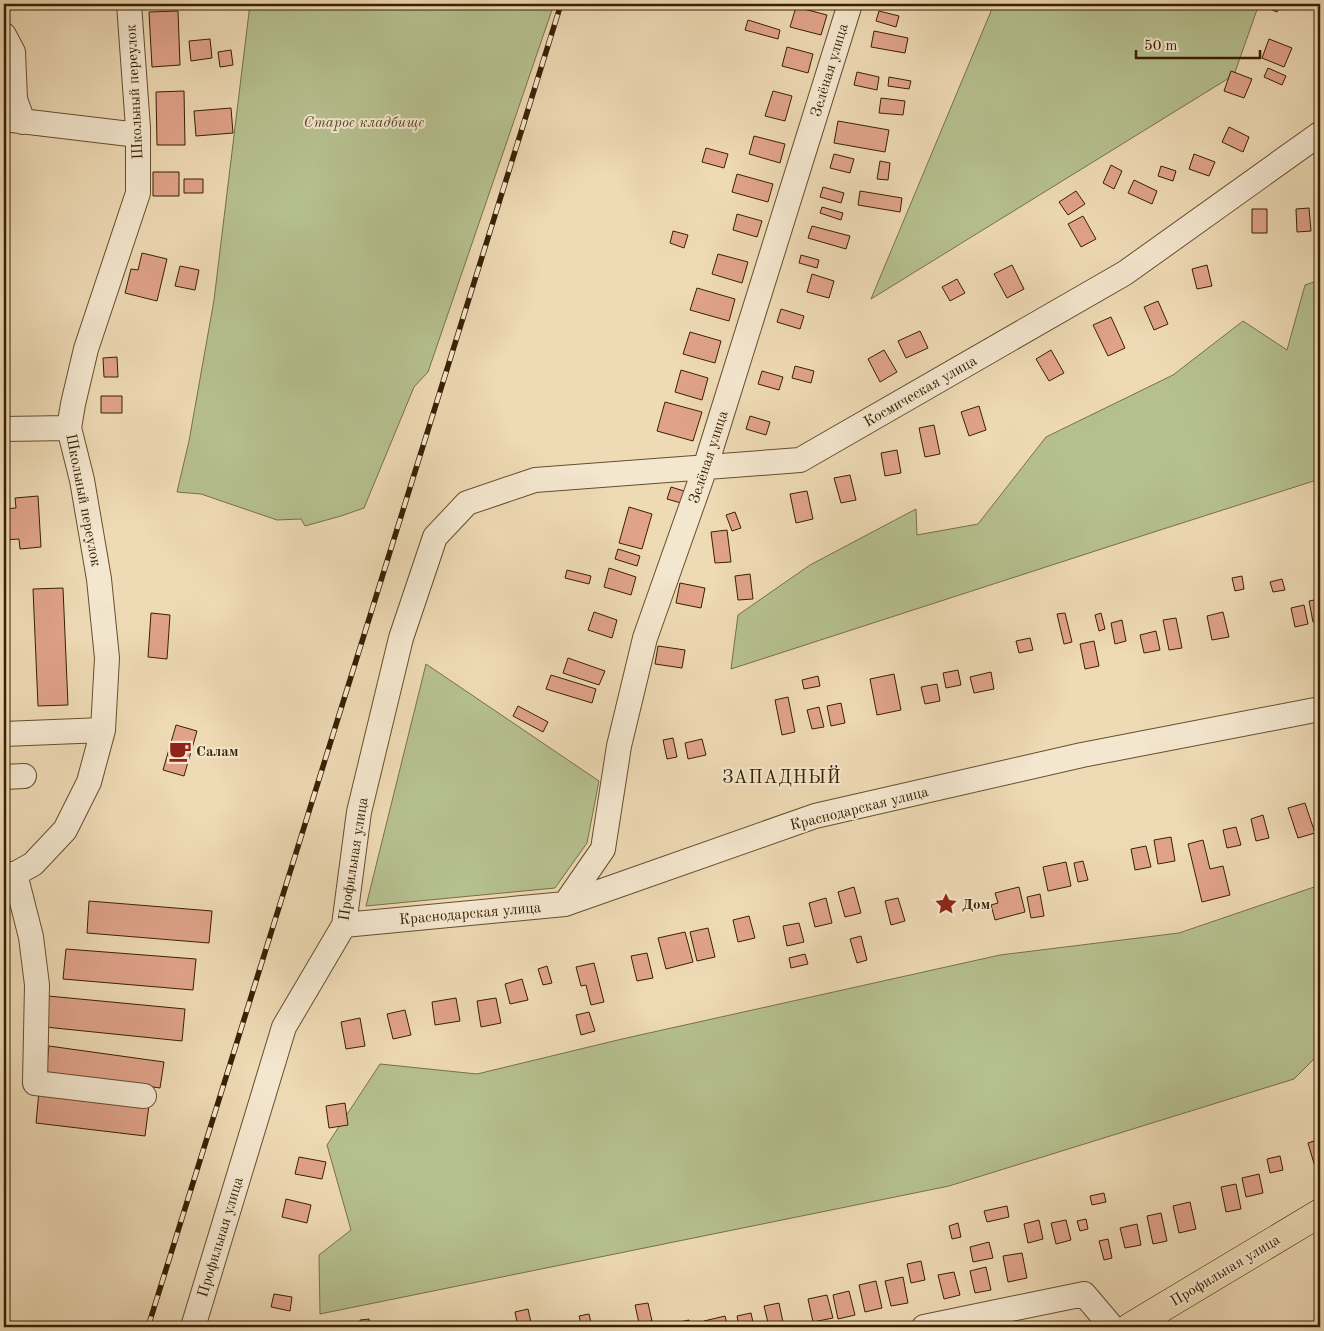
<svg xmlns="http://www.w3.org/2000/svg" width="1324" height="1331" viewBox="0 0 1324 1331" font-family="'Old Standard TT',serif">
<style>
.green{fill:#b6c08f;stroke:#787048}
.building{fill:#e0a38a;stroke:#392001}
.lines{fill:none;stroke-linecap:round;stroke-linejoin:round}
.minor-casing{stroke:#664e2e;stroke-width:26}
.major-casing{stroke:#392001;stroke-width:29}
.minor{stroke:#f4e7cf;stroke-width:24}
.major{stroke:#eedab5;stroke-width:28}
.rail-casing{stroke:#392001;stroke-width:5.5}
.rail{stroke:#f4e7cf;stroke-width:4;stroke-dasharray:11;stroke-linecap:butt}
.labels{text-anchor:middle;stroke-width:4;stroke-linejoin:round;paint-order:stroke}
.street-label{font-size:15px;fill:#392001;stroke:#f4e7cf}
.park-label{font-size:15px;font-style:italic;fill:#584824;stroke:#f4e7cf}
.poi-label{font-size:15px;font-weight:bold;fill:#392001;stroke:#f4e7cf;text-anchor:start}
.quarter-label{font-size:18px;letter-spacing:1px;fill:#392001;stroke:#f4e7cf}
</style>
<rect width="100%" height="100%" fill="#eedab5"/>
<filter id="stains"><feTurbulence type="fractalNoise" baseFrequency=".004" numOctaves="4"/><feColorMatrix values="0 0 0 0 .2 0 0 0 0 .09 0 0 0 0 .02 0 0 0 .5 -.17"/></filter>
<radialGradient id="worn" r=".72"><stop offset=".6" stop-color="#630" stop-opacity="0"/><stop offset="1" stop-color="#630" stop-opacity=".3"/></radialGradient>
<path class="green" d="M250,4h304l-126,368 -14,15 -50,121 -23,8 -36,10 -4,-7 -24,1 -76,-26 -24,-2 12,-51 25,-141z
M994,4h265l-25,71 -363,224z
M1320,280v199l-163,52 -426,138 7,-54 72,-50 106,-56 1,26 61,-11 68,-87 127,-62 70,-54 44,29 18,-65z
M426,664l173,117 -12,62 -32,45 -189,18z
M1320,885v168l-26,26 -345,107 -629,128 -1,-59 32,-25 -24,-85 53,-81 97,10 145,-35 378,-84 179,-22z"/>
<path class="building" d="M1258,4h18l4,1 -3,7z
M796,7l31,8 -6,20 -31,-8z
M178,11l2,54 -28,2 -3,-55z
M879,11l20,5 -3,11 -20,-6z
M748,20l32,10 -2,9 -33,-9z
M874,31l34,7 -3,15 -34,-6z
M210,39l2,19 -21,3 -2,-20z
M1269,39l23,9 -8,19 -22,-9z
M787,47l26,7 -5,19 -26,-7z
M231,50l2,15 -13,2 -2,-15z
M1268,68l18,8 -4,9 -18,-8z
M1231,71l21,8 -8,19 -20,-7z
M857,72l22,5 -2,13 -23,-5z
M889,77l22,4 -2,8 -21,-3z
M184,91l1,54h-28l-1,-53z
M773,91l19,5 -7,25 -20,-5z
M881,98l24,3 -2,14 -24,-2z
M231,108l2,25 -37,3 -2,-25z
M838,121l51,9 -4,22 -51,-9z
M1229,127l20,10 -6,15 -21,-10z
M754,136l31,8 -5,19 -31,-9z
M706,148l22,6 -4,14 -22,-6z
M834,154l20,5 -4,14 -20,-5z
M1194,154l21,8 -6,14 -20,-7z
M880,161l10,2 -2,17 -11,-1z
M1111,165l11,6 -8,18 -11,-6z
M1161,166l15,5 -3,10 -15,-5z
M153,172h26v24h-26z
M737,174l36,10 -5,18 -36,-10z
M184,179h19v14h-19z
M1134,180l23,11 -5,13 -24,-11z
M823,187l21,6 -3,10 -21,-6z
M860,191l42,7 -2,14 -42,-7z
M1076,191l9,13 -17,11 -9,-13z
M822,207l21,6 -2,7 -21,-7z
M1309,208l2,23 -14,1 -1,-23z
M1252,209h15v24h-15z
M737,214l25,7 -5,16 -24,-7z
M1083,216l13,23 -15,8 -13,-23z
M812,226l38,10 -4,13 -38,-11z
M673,231l15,4 -4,13 -14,-5z
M142,253l25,6 -10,42 -32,-8 6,-24 7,1z
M718,254l30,8 -6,21 -30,-9z
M801,255l18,5 -2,8 -18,-5z
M1012,265l12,24 -17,9 -13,-24z
M1207,265l5,21 -15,3 -5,-20z
M180,266l19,4 -4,20 -20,-4z
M812,274l22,7 -5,17 -22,-6z
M957,279l8,14 -15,8 -8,-14z
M697,288l38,11 -6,22 -39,-11z
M1158,301l10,23 -14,6 -10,-23z
M781,309l23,7 -4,13 -23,-7z
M1111,317l14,31 -17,8 -15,-31z
M920,331l8,17 -22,10 -8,-17z
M690,332l31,9 -6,22 -32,-9z
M884,350l13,22 -17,10 -12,-23z
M1051,350l13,23 -15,8 -13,-22z
M117,357l1,20h-14l-1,-19z
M795,366l19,5 -3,12 -19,-5z
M681,370l27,8 -6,22 -27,-8z
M762,371l21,6 -4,13 -21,-6z
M101,396h21v17h-21z
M665,402l37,10 -9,29 -36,-10z
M979,406l7,24 -17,6 -8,-24z
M750,416l20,6 -4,13 -20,-6z
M934,425l6,29 -15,3 -6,-29z
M897,450l4,23 -16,3 -4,-23z
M850,475l6,25 -15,3 -7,-25z
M671,487l13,4 -3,12 -14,-4z
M807,491l6,28 -17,4 -6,-29z
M38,496l3,51 -21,2 -1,-10 -15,1v-31l12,-1 -1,-10z
M629,507l23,7 -10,35 -23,-6z
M735,512l6,16 -9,3 -6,-16z
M727,530l4,32 -16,1 -4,-31z
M618,549l22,7 -3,10 -22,-7z
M609,568l27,9 -5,18 -27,-8z
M567,570l24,6 -2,8 -24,-6z
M750,574l3,25 -15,1 -3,-24z
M1242,576l2,13 -9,2 -3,-13z
M1282,579l3,11 -12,2 -3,-10z
M680,583l25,5 -4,20 -25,-5z
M63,588l5,117 -30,1 -5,-117z
M1320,599v21l-7,2 -4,-21z
M1304,605l4,19 -13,3 -4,-19z
M594,612l23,8 -5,18 -24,-8z
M1223,612l6,25 -17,3 -5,-24z
M151,613l19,2 -3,44 -19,-2z
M1065,613l7,29 -8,2 -7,-30z
M1101,613l4,16 -6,2 -4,-16z
M1176,618l6,30 -13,2 -6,-30z
M1122,620l4,21 -11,3 -4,-21z
M1156,631l4,19 -16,3 -4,-18z
M1030,638l3,12 -14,3 -3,-12z
M1094,641l5,25 -14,3 -5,-25z
M658,646l27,4 -3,18 -27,-4z
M568,658l37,13 -6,14 -36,-12z
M958,670l3,15 -15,3 -3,-15z
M991,672l3,17 -20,4 -4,-16z
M894,674l7,36 -24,5 -7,-36z
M551,675l45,14 -4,14 -46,-14z
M818,676l2,10 -16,3 -2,-9z
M937,684l3,17 -15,3 -4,-17z
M4,691h3l1,28h-4z
M788,697l7,35 -13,3 -7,-35z
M841,703l4,20 -14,3 -4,-20z
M518,706l30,16 -5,10 -30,-16z
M819,707l5,20 -12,2 -5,-19z
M176,725l21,6 -13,45 -21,-6z
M673,738l4,19 -10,2 -4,-19z
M702,739l4,16 -18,4 -3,-16z
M1305,803l10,30 -17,5 -10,-30z
M1263,815l6,23 -13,3 -5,-22z
M1236,827l5,18 -14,3 -4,-18z
M1171,837l4,24 -17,3 -4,-24z
M1203,840l7,29 13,-3 7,29 -28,7 -14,-58z
M1146,846l5,21 -16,3 -4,-21z
M1083,861l5,19 -10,2 -4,-19z
M1066,862l5,24 -23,5 -5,-24z
M854,887l7,26 -16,4 -7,-25z
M1019,887l6,25 -30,8 -4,-15 7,-2 -3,-10z
M1040,894l4,22 -13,2 -4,-21z
M826,898l6,25 -17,4 -6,-24z
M898,898l7,23 -14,4 -6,-24z
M89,901l123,10 -3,32 -122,-10z
M749,916l6,22 -17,4 -5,-22z
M799,923l5,19 -17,4 -4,-20z
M708,928l7,29 -18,4 -7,-29z
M685,932l8,30 -27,7 -8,-31z
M861,936l6,24 -10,3 -7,-24z
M66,949l130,10 -3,31 -130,-11z
M647,953l6,25 -16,3 -6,-25z
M805,954l3,10 -17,4 -2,-10z
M594,963l10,39 -13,3 -5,-20 -5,1 -5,-19z
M547,966l5,17 -9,2 -5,-16z
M522,979l6,21 -18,4 -5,-20z
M48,996l137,13 -3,32 -137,-14z
M456,998l4,23 -25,4 -3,-23z
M496,998l5,25 -20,4 -4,-26z
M405,1010l6,25 -18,4 -6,-25z
M589,1012l6,19 -14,4 -5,-20z
M360,1018l5,28 -19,3 -5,-27z
M49,1046l115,16 -4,26 -114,-16z
M39,1092l110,13 -4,31 -109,-13z
M345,1103l3,22 -19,3 -3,-22z
M1320,1139v26l-5,2 -7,-24z
M1280,1156l3,14 -13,3 -3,-14z
M299,1157l27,5 -4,17 -27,-5z
M1259,1174l4,19 -17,4 -4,-19z
M1236,1184l5,25 -15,3 -5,-25z
M1104,1193l2,9 -14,3 -2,-9z
M286,1199l25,6 -4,18 -25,-6z
M1190,1202l6,27 -17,4 -6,-27z
M1007,1206l2,11 -22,5 -3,-11z
M1161,1213l6,28 -14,3 -6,-28z
M1086,1219l2,10 -8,2 -3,-10z
M1039,1220l4,19 -15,4 -4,-19z
M1066,1220l5,20 -15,4 -5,-21z
M958,1223l3,14 -9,2 -3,-13z
M1137,1224l4,21 -16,3 -5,-20z
M1108,1239l4,19 -8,2 -5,-19z
M989,1242l4,16 -20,4 -3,-15z
M1022,1253l5,25 -19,4 -5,-26z
M921,1261l4,19 -14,3 -4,-19z
M986,1267l5,23 -16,3 -5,-22z
M954,1272l6,23 -16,4 -6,-24z
M903,1277l5,26 -17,3 -6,-25z
M876,1281l6,27 -17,4 -6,-27z
M849,1291l6,24 -17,4 -5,-24z
M274,1294l18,3 -2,14 -19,-4z
M827,1295l6,23 -20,4 -5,-23z
M648,1303l4,18 -13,2 -4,-18z
M779,1303l5,24h-15l-5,-21z
M528,1309l4,18h-14l-3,-15z
M751,1313l3,14h-15l-2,-11z
M589,1314l3,13h-10l-3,-11z
M725,1316l3,11h-22l-2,-6z
M369,1319l1,8h-9l-1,-7z
M689,1320l2,7h-21v-3z"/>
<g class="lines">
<defs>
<path id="minor" d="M4,35l9,17 2,47 8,23
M4,119l134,16
M4,429l65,-1
M4,734l99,-4
M4,777l20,-1
M4,874h11l18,-10 32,-34 24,-48 14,-52 4,-72 -8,-79 -17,-99 -13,-52 4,-24 13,-55 52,-156v-65l-9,-124
M15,874l16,63 6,48 -2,98 109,13
M565,904l38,-55 16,-103 26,-108 60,-170 145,-464
M344,925l221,-21 250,-88 267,-61 238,-46
M193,1327l91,-300 60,-102 15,-113 42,-174 34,-101 32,-34 68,-23 265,-20 325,-187 193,-138 2,-1
M924,1327l160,-33 28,33"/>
<path id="major" d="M1130,1327l190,-114"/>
</defs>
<use href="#minor" class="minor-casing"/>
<use href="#major" class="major-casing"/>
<use href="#minor" class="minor"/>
<use href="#major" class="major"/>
<defs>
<path id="rail" d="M148,1327l413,-1323"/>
</defs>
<use href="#rail" class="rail-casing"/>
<use href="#rail" class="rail"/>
</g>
<defs>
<symbol id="cafe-bare" viewBox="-9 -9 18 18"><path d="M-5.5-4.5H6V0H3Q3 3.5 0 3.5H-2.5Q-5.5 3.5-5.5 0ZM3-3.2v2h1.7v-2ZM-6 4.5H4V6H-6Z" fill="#8f2418" stroke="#f4e7cf" stroke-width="2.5" paint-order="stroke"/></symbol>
<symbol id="sight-bare" viewBox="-9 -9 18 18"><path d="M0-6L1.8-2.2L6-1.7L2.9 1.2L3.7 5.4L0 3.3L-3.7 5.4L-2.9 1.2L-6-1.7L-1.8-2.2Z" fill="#8f2418" stroke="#f4e7cf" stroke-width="2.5" paint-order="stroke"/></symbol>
</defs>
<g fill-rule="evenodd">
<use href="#cafe-bare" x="164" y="735" width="32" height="32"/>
<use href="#sight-bare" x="930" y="888" width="32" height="32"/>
</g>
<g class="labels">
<g class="street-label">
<text transform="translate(829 70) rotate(-73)" y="5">Зелёная улица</text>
<text transform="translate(134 92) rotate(-93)" y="5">Школьный переулок</text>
<text transform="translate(920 391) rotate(-30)" y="5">Космическая улица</text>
<text transform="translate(708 457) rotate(-72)" y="5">Зелёная улица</text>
<text transform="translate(84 500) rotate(79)" y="5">Школьный переулок</text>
<text transform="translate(859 808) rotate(-14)" y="5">Краснодарская улица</text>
<text transform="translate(353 859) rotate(-81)" y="5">Профильная улица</text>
<text transform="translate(470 913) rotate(-5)" y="5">Краснодарская улица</text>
<text transform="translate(220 1237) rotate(-73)" y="5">Профильная улица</text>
<text transform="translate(1225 1270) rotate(-31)" y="5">Профильная улица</text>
</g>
<g class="park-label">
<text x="364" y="127">Старое кладбище</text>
</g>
<g class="poi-label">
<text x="196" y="756">Салам</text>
<text x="962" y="909">Дом</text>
</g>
<g class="quarter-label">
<text x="782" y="783">ЗАПАДНЫЙ</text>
</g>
</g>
<rect width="1324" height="1331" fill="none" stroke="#eedab5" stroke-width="20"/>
<rect x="5" y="5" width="1314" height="1321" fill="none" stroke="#392001" stroke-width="2.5"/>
<rect x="10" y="10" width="1304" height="1311" fill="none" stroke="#392001"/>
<path d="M1136 50v8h124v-8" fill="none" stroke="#392001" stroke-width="2.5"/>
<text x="1144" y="50" font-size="15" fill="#392001" stroke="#f4e7cf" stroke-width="4" paint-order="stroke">50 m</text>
<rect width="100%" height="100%" filter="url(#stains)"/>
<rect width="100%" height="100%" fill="url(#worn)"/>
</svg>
